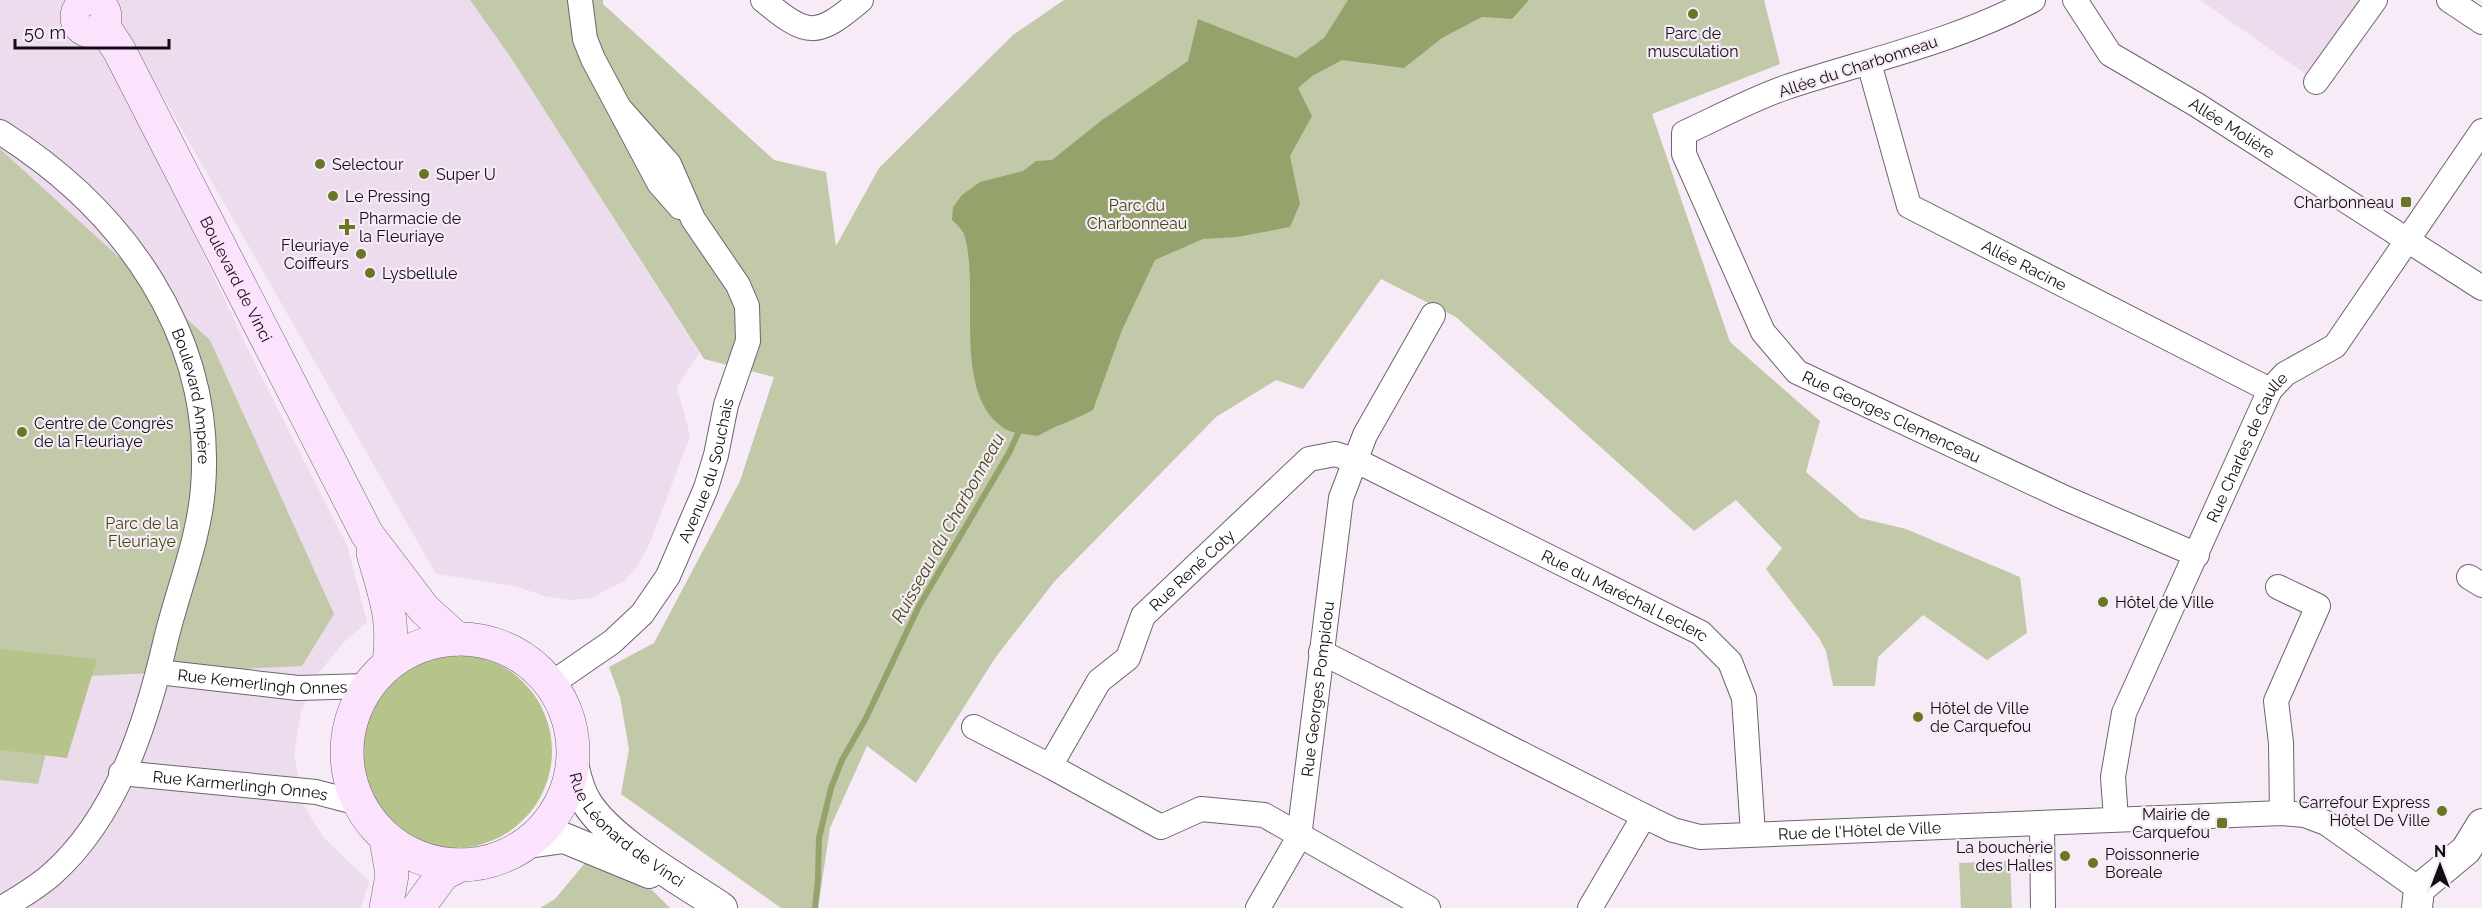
<svg xmlns="http://www.w3.org/2000/svg" width="2482" height="908" viewBox="0 0 2482 908" font-family="Raleway,sans-serif">
<style>
.built{fill:#ecdcee}
.green{fill:#c1c9a8}
.forest{fill:#b6c38b}
.water{fill:#96a26c}
.lines{fill:none;stroke-linecap:round;stroke-linejoin:round}
.stream{stroke:#96a26c;stroke-width:6}
.minor-casing{stroke:#6d646e;stroke-width:26}
.tertiary-casing{stroke:#6d646e;stroke-width:32}
.secondary-casing{stroke:#6d646e;stroke-width:34}
.minor{stroke:#fff;stroke-width:24}
.tertiary{stroke:#fff;stroke-width:30}
.secondary{stroke:#fbe3fe;stroke-width:33}
.poi-dot{fill:#697623;stroke:#f6ebf7;stroke-width:2}
.labels{text-anchor:middle;stroke-width:4.5;stroke-linejoin:round;paint-order:stroke}
.poi-label{font-size:16px;fill:#110d11;stroke:#f6ebf7;text-anchor:start}
.street-label{font-size:16px;fill:#110d11;stroke:#f6ebf7}
.park-label{font-size:16px;fill:#3f4907;stroke:#f6ebf7}
.water-label{font-size:18px;font-style:italic;fill:#434d0d;stroke:#f6ebf7}
</style>
<rect width="100%" height="100%" fill="#f6ebf7"/>
<path class="built" d="M0,0h70l68,116 119,252 90,177 20,77 -24,21 -27,33 -15,36 -7,42 9,50 10,17 12,18 44,42 -8,27h-361z
M108,0h362l41,58 188,295 -22,34 13,49 -41,109 -12,22 -13,14 -33,17 -22,2 -25,-4 -29,-10 -79,-12z
M2200,0h160l-53,75z"/>
<path class="green" d="M470,0h133v4l171,156 52,12 10,74 43,-78 134,-133 51,-35h700l16,64 -128,50 78,228 90,79 -14,51 54,46 46,11 114,48 7,56 -40,27 -64,-45 -45,42 -3,29h-42l-7,-35 -7,-13 -53,-69 16,-21 -46,-48 -42,31 -238,-214 -75,-38 -78,110 -27,-9 -60,37 -162,165 -59,76 -79,125 -49,-37 -37,82 -12,80h-37l-160,-114 8,-45 -9,-52 -11,-30 45,-24 86,-162 34,-104 -70,-18 -193,-301z
M0,149l210,191 124,274 -32,52 -236,11 -28,107 -38,-4z
M590,857l62,33 18,18h-130l15,-9z
M2010,861l2,47h-51l-2,-45z"/>
<path class="forest" d="M0,649l97,10 -30,99 -67,-8z
M358 751a97 97 0 1 1 194 0a97 97 0 1 1-194 0Z"/>
<path class="water" d="M1348,0h181l-17,19 -30,-2 -40,21 -38,30 -62,-8 -30,16 -14,12 14,28 -22,40 10,48 -10,23 -53,10 -34,2 -48,21 -33,70 -29,80c-18,10 -37,15 -55,26 -11,-2 -27,-2 -36,-9 -51,-37 -21,-139 -38,-193 -2,-5 -8,-10 -12,-14l1,-13 9,-12 18,-13 43,-11 13,-10 16,-1 50,-40 86,-59 10,-42 98,39 28,-20z"/>
<g class="lines">
<path class="stream" d="M815,908l3,-29 1,-41 12,-50 11,-28 24,-42 53,-112 90,-153 12,-26"/>
<defs>
<g id="minor">
<path d="M580,0l5,39 8,20 66,124 21,24"/>
<path d="M763,0c45,37 53,38 98,0"/>
<path id="s1" d="M2033,0c-78,42 -165,60 -249,88 -34,12 -67,30 -100,45v21l79,178 34,40 268,126 132,57"/>
<path id="s2" d="M2075,0l35,54 87,51 285,183"/>
<path d="M2449,0l33,22"/>
<path id="s3" d="M1869,63l40,143 361,184"/>
<path d="M2316,82l59,-82"/>
<path id="s4" d="M0,132c124,78 215,204 203,356 -4,52 -25,101 -37,151 -19,83 -49,178 -115,236 -15,13 -32,23 -49,33"/>
<path d="M2469,577l13,8"/>
<path d="M2278,587l40,19 -42,95 5,42 1,70"/>
<path id="s5" d="M1321,652l323,164 29,14 27,7 582,-24 23,2 21,8 93,66"/>
<path id="s6" d="M158,672l140,16 69,-2"/>
<path id="s7" d="M551,684l61,-42 30,-28 26,-38 38,-88 10,-33 10,-50 22,-64 -1,-35 -9,-21 -45,-66 -24,-55 -48,-54"/>
<path d="M974,727l76,39"/>
<path id="s8" d="M121,773l195,19 42,11"/>
<path id="s9" d="M2116,819l-3,-42 11,-64 146,-323 15,-16 50,-28 147,-215"/>
<path d="M2042,823l1,85"/>
<path id="s10" d="M1258,908l41,-71 42,-339 24,-63 68,-120"/>
<path id="s11" d="M1428,908l-164,-93 -63,-6 -40,18 -111,-61 49,-85 29,-23 15,-42 166,-157 26,-5 22,7 344,172 29,29 14,36 9,136"/>
<path d="M1590,908l54,-92"/>
</g>
<g id="tertiary">
<path id="s12" d="M573,764c3,13 6,27 14,39 24,39 96,78 135,105"/>
<path d="M528,843l36,-5 85,35"/>
<path d="M2417,908l2,-19 47,-39 16,-26"/>
</g>
<g id="secondary">
<circle cx="91" cy="17" r="14"/>
<path id="s13" d="M98,30l10,3 11,17 248,484 57,75 33,30"/>
<path d="M373,553c12,43 22,65 16,110"/>
<circle cx="460" cy="752" r="113"/>
<path d="M386,908l6,-33 -6,-36"/>
<path d="M418,908l25,-34 17,-9"/>
</g>
</defs>
<use href="#minor" class="minor-casing"/>
<use href="#tertiary" class="tertiary-casing"/>
<use href="#secondary" class="secondary-casing"/>
<use href="#minor" class="minor"/>
<use href="#tertiary" class="tertiary"/>
<use href="#secondary" class="secondary"/>
</g>
<g class="poi-dot">
<circle cx="1693" cy="14" r="6"/>
<circle cx="320" cy="164" r="6"/>
<circle cx="424" cy="174" r="6"/>
<circle cx="333" cy="196" r="6"/>
<rect x="2400" y="196" width="12" height="12" rx="3"/>
<path d="M344 218h6v6h6v6h-6v6h-6v-6h-6v-6h6z"/>
<circle cx="361" cy="254" r="6"/>
<circle cx="370" cy="273" r="6"/>
<circle cx="22" cy="432" r="6"/>
<circle cx="2103" cy="602" r="6"/>
<circle cx="1918" cy="717" r="6"/>
<circle cx="2442" cy="811" r="6"/>
<rect x="2216" y="817" width="12" height="12" rx="3"/>
<circle cx="2065" cy="856" r="6"/>
<circle cx="2093" cy="863" r="6"/>
</g>
<g class="labels">
<g class="poi-label">
<text x="1693" y="39" text-anchor="middle">Parc de<tspan x="1693" dy="18">musculation</tspan></text>
<text x="332" y="170">Selectour</text>
<text x="436" y="180">Super U</text>
<text x="345" y="202">Le Pressing</text>
<text x="2394" y="208" text-anchor="end">Charbonneau</text>
<text x="359" y="224">Pharmacie de<tspan x="359" dy="18">la Fleuriaye</tspan></text>
<text x="349" y="251" text-anchor="end">Fleuriaye<tspan x="349" dy="18">Coiffeurs</tspan></text>
<text x="382" y="279">Lysbellule</text>
<text x="34" y="429">Centre de Congrès<tspan x="34" dy="18">de la Fleuriaye</tspan></text>
<text x="2115" y="608">Hôtel de Ville</text>
<text x="1930" y="714">Hôtel de Ville<tspan x="1930" dy="18">de Carquefou</tspan></text>
<text x="2430" y="808" text-anchor="end">Carrefour Express<tspan x="2430" dy="18">Hôtel De Ville</tspan></text>
<text x="2210" y="820" text-anchor="end">Mairie de<tspan x="2210" dy="18">Carquefou</tspan></text>
<text x="2053" y="853" text-anchor="end">La boucherie<tspan x="2053" dy="18">des Halles</tspan></text>
<text x="2105" y="860">Poissonnerie<tspan x="2105" dy="18">Boreale</tspan></text>
</g>
<g class="street-label">
<text transform="translate(1858 66) rotate(-18)" y="6">Allée du Charbonneau</text>
<text dy="6" stroke="none"><textPath href="#s2" startOffset="207">Allée Molière</textPath></text>
<text dy="6" stroke="none"><textPath href="#s3" startOffset="278">Allée Racine</textPath></text>
<text dy="6" stroke="none"><textPath href="#s13" startOffset="288">Boulevard de Vinci</textPath></text>
<text dy="6" stroke="none"><textPath href="#s4" startOffset="338">Boulevard Ampère</textPath></text>
<text dy="6" stroke="none"><textPath href="#s1" startOffset="747">Rue Georges Clemenceau</textPath></text>
<text dy="6" stroke="none"><textPath href="#s9" startOffset="400">Rue Charles de Gaulle</textPath></text>
<text dy="6" stroke="none"><textPath href="#s7" startOffset="274">Avenue du Souchais</textPath></text>
<text dy="6" stroke="none"><textPath href="#s11" startOffset="669">Rue René Coty</textPath></text>
<text dy="6" stroke="none"><textPath href="#s11" startOffset="1180">Rue du Maréchal Leclerc</textPath></text>
<text dy="6" stroke="none"><textPath href="#s6" startOffset="105">Rue Kemerlingh Onnes</textPath></text>
<text dy="6" stroke="none"><textPath href="#s10" startOffset="231">Rue Georges Pompidou</textPath></text>
<text dy="6" stroke="none"><textPath href="#s8" startOffset="120">Rue Karmerlingh Onnes</textPath></text>
<text dy="6" stroke="none"><textPath href="#s12" startOffset="88">Rue Léonard de Vinci</textPath></text>
<text dy="6" stroke="none"><textPath href="#s5" startOffset="582">Rue de l'Hôtel de Ville</textPath></text>
</g>
<g class="park-label">
<text x="1137" y="211">Parc du<tspan x="1137" dy="18">Charbonneau</tspan></text>
<text x="142" y="529">Parc de la<tspan x="142" dy="18">Fleuriaye</tspan></text>
</g>
<g class="water-label">
<text transform="translate(948 528) rotate(-61)" y="6">Ruisseau du Charbonneau</text>
</g>
</g>
<g transform="translate(2440 866)" stroke="#f6ebf7" stroke-width="4.5" paint-order="stroke">
<path d="M0-4.5L10 22L0 15L-10 22Z" fill="#110d11"/>
<text y="-9" font-size="16" font-weight="bold" text-anchor="middle" fill="#110d11">N</text>
</g>
<path d="M15 39v9h154v-9" fill="none" stroke="#110d11" stroke-width="3"/>
<text x="24" y="39" font-size="18" fill="#110d11" stroke="#f6ebf7" stroke-width="4.5" paint-order="stroke">50 m</text>
</svg>
